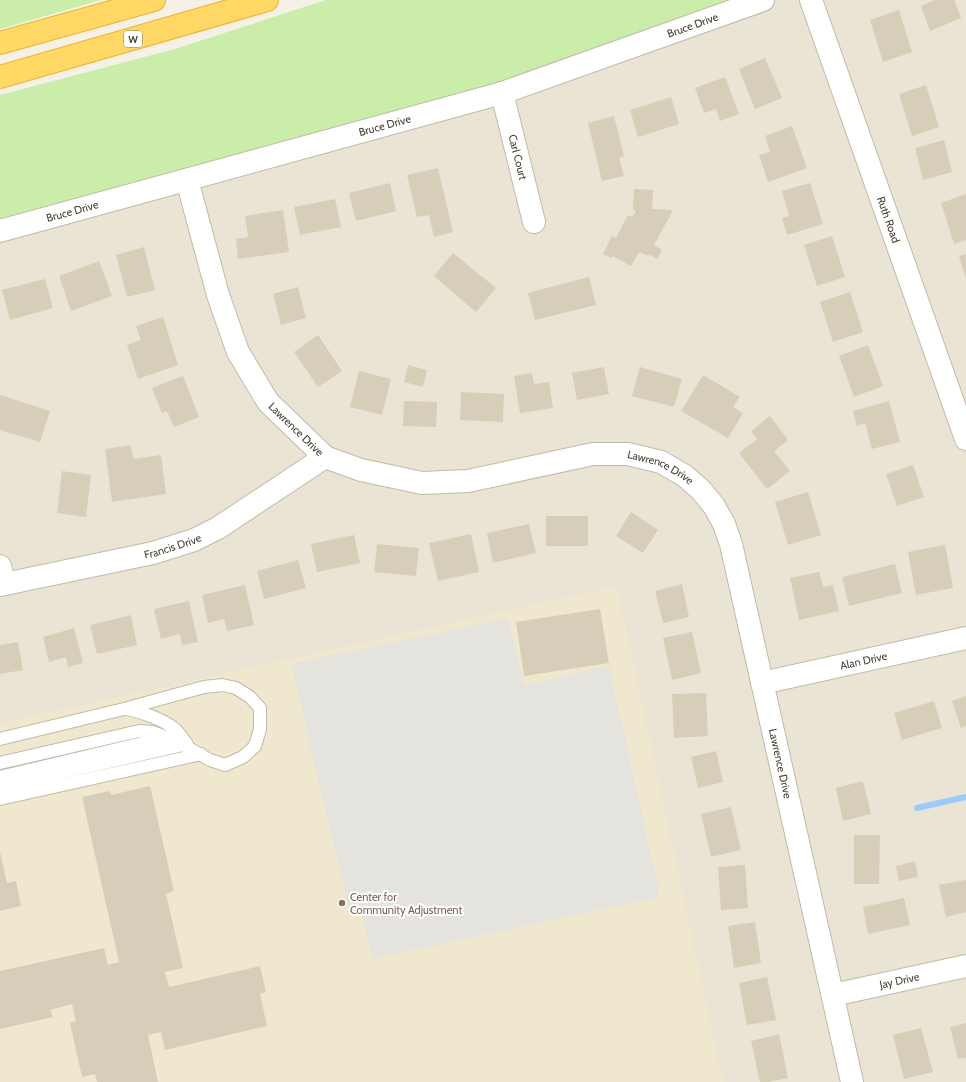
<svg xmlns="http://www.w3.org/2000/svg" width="966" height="1082" viewBox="0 0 966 1082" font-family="Cabin,sans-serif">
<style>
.residential{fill:#e9e4d3}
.education{fill:#efe8ce}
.green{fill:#caedaa}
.parking{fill:#e5e3de}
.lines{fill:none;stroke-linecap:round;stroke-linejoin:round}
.stream{stroke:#9ccbf7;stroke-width:6}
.building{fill:#d7ceba}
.service-casing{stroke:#c1baa7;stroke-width:14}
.minor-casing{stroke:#c1baa7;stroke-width:24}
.motorway-casing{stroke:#edb328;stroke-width:24}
.service{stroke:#fff;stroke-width:12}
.minor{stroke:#fff;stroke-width:22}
.motorway{stroke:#ffd866;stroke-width:22}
.education-dot{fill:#8d6e63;stroke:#fff;stroke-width:1.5}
.labels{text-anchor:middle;stroke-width:4;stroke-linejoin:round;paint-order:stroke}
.shield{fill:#fff;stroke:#7f7b71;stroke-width:1}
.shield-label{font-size:10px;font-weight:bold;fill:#484234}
.street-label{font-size:11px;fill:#484234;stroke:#fff}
.education-label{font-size:11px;fill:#785e54;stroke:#fff;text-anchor:start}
</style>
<rect width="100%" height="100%" fill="#f5f1e6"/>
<path class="residential" d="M694,0h272v1082h-966v-877z"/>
<path class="education" d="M617,586l106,496h-723v-359z"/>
<path class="green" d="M0,0h101l-101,29z
M326,0h416l-215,74 -527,150v-129l175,-46z"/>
<path class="parking" d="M508,618l16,67 85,-19 51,231 -288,62 -13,-56 -11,2 -57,-241z"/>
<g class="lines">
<path class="stream" d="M917,808l49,-11"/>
</g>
<path class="building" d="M935,0h19l7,18 -31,13 -9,-25z
M899,10l13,42 -29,10 -13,-42z
M765,58l17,40 -27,11 -16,-40z
M725,77l14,37 -19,7 -4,-12 -12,4 -9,-25z
M926,85l13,42 -27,9 -13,-42z
M671,97l8,27 -41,13 -8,-27z
M614,116l10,40 -5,2 5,18 -22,5 -14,-58z
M792,126l15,42 -39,14 -9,-27 11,-3 -5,-16z
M944,140l8,32 -29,8 -8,-32z
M438,168l15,64 -19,5 -5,-22 -12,2 -10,-42z
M390,183l6,28 -40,10 -7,-28z
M810,183l13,41 -36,11 -5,-17 7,-2 -7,-25z
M634,189l19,1 -1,19 21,1 -19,35 8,5 -5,9 -8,-5 -1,2 -9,-4 -8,14 -19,-10 -1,2 -8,-4 9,-18 4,2 12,-23 3,2 1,-2 1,1 3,-6h-3z
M966,194v46l-12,4 -13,-41z
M335,199l6,28 -41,8 -6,-28z
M283,210l6,42 -51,7 -2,-20 12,-2 -3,-21z
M832,236l13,41 -28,9 -13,-41z
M144,247l11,43 -28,7 -11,-42z
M453,253l43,35 -20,24 -42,-36z
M966,254v24l-7,-22z
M99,261l13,35 -41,15 -12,-35z
M589,277l7,28 -61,15 -7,-27z
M45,279l8,29 -43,12 -8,-30z
M298,287l8,31 -25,7 -8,-31z
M850,292l13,40 -30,10 -13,-40z
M163,317l15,48 -40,14 -11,-34 14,-5 -5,-14z
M318,335l24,36 -24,16 -24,-35z
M868,345l15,41 -29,11 -15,-41z
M408,365l19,5 -4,17 -19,-5z
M604,367l5,27 -32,6 -5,-27z
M640,367l42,12 -8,28 -42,-11z
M359,371l32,8 -9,36 -32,-8z
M532,373l2,11 15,-2 4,26 -33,5 -6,-37z
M703,375l37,22 -7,10 10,6 -15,25 -47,-27z
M183,376l16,41 -25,10 -7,-16 -5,2 -10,-25z
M461,392l43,2 -1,28 -43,-2z
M0,395l50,16 -10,31 -40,-12z
M404,401l33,1 -1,25 -33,-1z
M889,401l11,41 -28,7 -7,-26 -8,3 -4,-15z
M770,416l18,24 -14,11 16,20 -23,18 -28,-36 18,-14 -6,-8z
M131,445l2,14 28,-4 5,39 -54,8 -7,-53z
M913,465l11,32 -27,9 -11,-32z
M62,471l29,4 -5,42 -29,-4z
M808,492l13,43 -33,10 -13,-43z
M631,512l27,18 -15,23 -27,-17z
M546,516h42v30h-42z
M529,524l7,29 -43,10 -6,-30z
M471,534l8,38 -41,9 -9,-38z
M354,535l6,28 -43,9 -6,-28z
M377,544l42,4 -3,28 -42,-4z
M945,545l8,43 -37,7 -8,-43z
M298,560l8,28 -42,11 -7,-28z
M895,564l7,29 -53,13 -7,-29z
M819,572l4,15 10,-2 6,26 -40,9 -9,-42z
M682,584l7,33 -26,6 -8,-32z
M245,585l9,40 -27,6 -3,-12 -16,4 -6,-28z
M189,601l9,41 -16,3 -2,-11 -19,5 -7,-30z
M600,609l9,54 -85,13 -8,-54z
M131,615l6,30 -40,9 -7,-29z
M74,628l9,35 -15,4 -2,-10 -17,5 -6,-25z
M692,632l9,41 -29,7 -9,-42z
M18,642l5,28 -23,4v-29z
M706,693l2,43 -34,2 -2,-44z
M966,696v30l-5,2 -9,-27z
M934,701l8,27 -40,12 -8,-27z
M716,751l7,31 -25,6 -7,-31z
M863,781l8,33 -28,7 -7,-33z
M150,786l24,105 -8,3 17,74 -18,4 4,15 91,-21 6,26 -6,2 7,32 -102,24 -4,-18 -13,3 10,47h-61l-2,-8 -13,3 -12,-54 6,-2 -4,-17 -22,6 3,7 -53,12v-58l104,-23 4,17 11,-3 -37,-165 28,-6 1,4z
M731,807l10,43 -30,7 -10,-43z
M854,835h26l-1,49h-25z
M0,852l7,31 9,-2 5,25 -21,5z
M915,861l3,16 -19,4 -3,-15z
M745,865l3,43 -27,2 -3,-43z
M966,880v32l-20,5 -7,-32z
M904,898l6,27 -42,9 -5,-27z
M755,922l6,41 -27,5 -6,-42z
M767,977l9,43 -29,5 -8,-42z
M966,1023v35l-8,1 -8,-32z
M921,1028l12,44 -29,7 -11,-44z
M779,1034l9,44 -20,4h-8l-9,-41z"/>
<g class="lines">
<defs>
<path id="service" d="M127,709c15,3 35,10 48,20 4,4 8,10 12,15
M0,739l124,-30 80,-22 18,-2 14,3 14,9 10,11v21l-5,17 -12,11 -18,8 -15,-5 -36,-20 -22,-8 -13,-1 -139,32
M0,777l168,-40
M0,787l183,-42
M0,799l201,-45"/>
<g id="minor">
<path id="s1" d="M811,0l155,439"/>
<path id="s2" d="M502,93l32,129"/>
<path id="s3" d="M187,180l31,115 20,57 30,50 57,55 36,13 61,13 46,-2 125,-27h35l33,8 24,14 16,14 13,16 10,18 7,20 121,538"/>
<path id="s4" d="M0,231l502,-138 261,-93"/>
<path d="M0,566l4,18"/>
<path id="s5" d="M0,585l153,-32 41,-13 24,-12 107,-71"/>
<path id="s6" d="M762,683l204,-45"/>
<path id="s7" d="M833,995l133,-29"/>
</g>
<path id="motorway" d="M0,43l154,-43
M0,77l267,-77"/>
</defs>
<use href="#service" class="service-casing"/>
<use href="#minor" class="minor-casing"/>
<use href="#motorway" class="motorway-casing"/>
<use href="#service" class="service"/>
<use href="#minor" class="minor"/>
<use href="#motorway" class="motorway"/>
</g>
<circle class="education-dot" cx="342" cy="903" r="4"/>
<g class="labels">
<rect class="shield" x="124" y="31" width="18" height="16" rx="3"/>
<g class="shield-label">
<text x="133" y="43">W</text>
</g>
<g class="street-label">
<text dy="4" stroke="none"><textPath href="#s4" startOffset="723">Bruce Drive</textPath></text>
<text dy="4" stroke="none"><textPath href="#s4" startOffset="399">Bruce Drive</textPath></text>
<text dy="4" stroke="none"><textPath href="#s2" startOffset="66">Carl Court</textPath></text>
<text dy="4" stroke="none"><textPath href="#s4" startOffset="75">Bruce Drive</textPath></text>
<text dy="4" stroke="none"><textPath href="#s1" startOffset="233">Ruth Road</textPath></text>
<text dy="4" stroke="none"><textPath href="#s3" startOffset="277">Lawrence Drive</textPath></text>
<text dy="4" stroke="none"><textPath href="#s3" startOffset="662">Lawrence Drive</textPath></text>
<text dy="4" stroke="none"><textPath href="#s5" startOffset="177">Francis Drive</textPath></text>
<text dy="4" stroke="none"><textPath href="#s6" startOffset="104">Alan Drive</textPath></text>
<text dy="4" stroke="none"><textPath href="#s3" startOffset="997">Lawrence Drive</textPath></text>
<text dy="4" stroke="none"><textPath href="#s7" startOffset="68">Jay Drive</textPath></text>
</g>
<g class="education-label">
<text x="350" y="901">Center for<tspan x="350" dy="13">Community Adjustment</tspan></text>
</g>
</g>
</svg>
